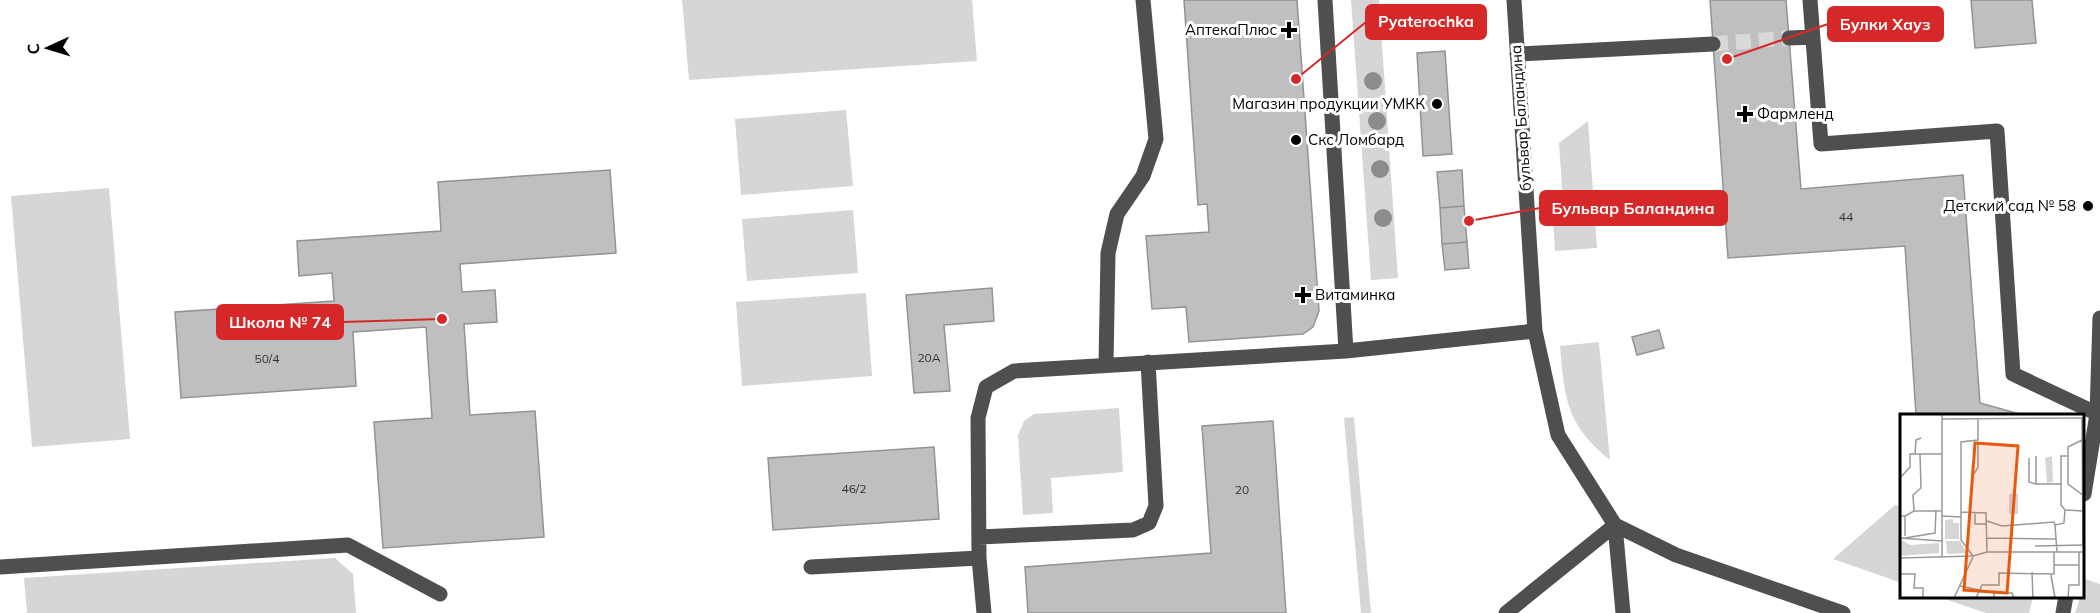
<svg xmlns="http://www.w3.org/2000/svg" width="2100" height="613" viewBox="0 0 2100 613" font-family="Mulish,sans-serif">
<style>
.green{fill:#d6d6d6}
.building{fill:#bfbfbf;stroke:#939393;stroke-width:1.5}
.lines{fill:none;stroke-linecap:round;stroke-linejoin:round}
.minor-tunnel{stroke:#d9d9d9;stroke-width:15;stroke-dasharray:15 8;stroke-linecap:butt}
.minor{stroke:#4f4f4f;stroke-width:15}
.tree{fill:#8c8c8c}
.poi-dot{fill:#000;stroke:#fff;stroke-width:2}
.labels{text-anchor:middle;stroke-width:6;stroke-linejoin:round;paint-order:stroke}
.number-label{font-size:12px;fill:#303030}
.poi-label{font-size:15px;fill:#000;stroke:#fff;text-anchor:end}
.street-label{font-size:15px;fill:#000;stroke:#fff}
.inset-road{fill:none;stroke:#999;stroke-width:1.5}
.view{fill:#e8590c;fill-opacity:0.15;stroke:#e8590c;stroke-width:3}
.inset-edge{fill:none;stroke:#000;stroke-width:3}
.leader{fill:none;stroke:#d62828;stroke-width:2}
.callout-dot{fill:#d62828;stroke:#fff;stroke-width:2}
.callout{fill:#d62828;stroke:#d62828;stroke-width:2}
.callout-label{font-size:16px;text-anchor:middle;font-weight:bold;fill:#fff}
</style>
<rect width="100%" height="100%" fill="#fff"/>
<path class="green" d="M682,0h290l5,61 -288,19z
M1351,0h28l19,278 -27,2z
M846,110l7,76 -112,9 -6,-76z
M1588,121l9,127 -42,3 -3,-47 11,-2 -4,-59z
M109,188l21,251 -98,8 -21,-251z
M853,210l5,63 -111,8 -5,-62z
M866,293l6,83 -130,10 -6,-84z
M1599,342v1l11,117c-44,-36 -45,-60 -50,-114z
M1119,408l4,64 -72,6 2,35 -30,2 -5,-80 6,-14 10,-7z
M1354,417l17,196h-10l-17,-195z
M1895,505l7,2v76l-69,-24z
M335,558l18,16 3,39h-329l-3,-35z
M2085,579l15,5v29h-25l5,-16 4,-1z
M1939,597l94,-1v1l-4,16h-43z"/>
<path class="building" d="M1184,0h113l22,311 -6,16 -10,7 -114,8 -3,-35 -34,2 -6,-73 63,-4 -2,-28 -9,1z
M1710,0h76l15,189 162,-14 17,228 43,12h-107l-11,-169 -177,12z
M1971,0h61l4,43 -61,5z
M1445,51l7,103 -29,2 -6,-103z
M610,170l6,83 -156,11 2,28 33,-2 2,32 -33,2 6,91 65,-4 9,126 -161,11 -9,-126 58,-4 -6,-91 -73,5 3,54 -175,12 -6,-86 159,-11 -2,-28 -33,3 -2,-35 144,-10 -3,-49z
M1462,170l2,36 -24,2 -3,-36z
M1464,206l3,36 -25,2 -2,-36z
M1467,242l2,26 -24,2 -3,-26z
M992,288l2,33 -50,4 6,66 -36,2 -8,-98z
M1659,330l5,18 -27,7 -5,-18z
M1273,421l13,192h-258l-3,-46 186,-14 -9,-127z
M934,447l5,72 -166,11 -5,-72z"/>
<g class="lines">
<path class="minor-tunnel" d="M1713,44l76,-6"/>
<path class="minor" d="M1325,0l21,351
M1514,0l21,331 23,104 57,90 8,88
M1810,0l11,144 176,-13 16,243 87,41
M1789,38l23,-1
M1517,54l196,-10
M1106,364l2,-111 9,-39 26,-38 13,-37 -13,-139
M2084,494l13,-80 3,-96
M1615,525l61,30 167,58
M979,537l154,-7 16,-7 7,-17 -8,-144
M0,567l348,-22 92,49
M811,567l168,-9
M984,613l-5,-55 -1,-140 8,-31 28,-16 332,-20 189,-20
M1506,613l109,-88
M2063,613l3,-17"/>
</g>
<g class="tree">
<circle cx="1373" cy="81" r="9"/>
<circle cx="1377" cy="121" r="9"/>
<circle cx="1380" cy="169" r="9"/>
<circle cx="1383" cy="218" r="9"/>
</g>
<g class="poi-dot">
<path d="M1286 21h6v6h6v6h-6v6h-6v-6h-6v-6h6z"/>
<circle cx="1437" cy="104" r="6"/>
<path d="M1742 105h6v6h6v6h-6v6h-6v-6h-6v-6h6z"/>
<circle cx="1296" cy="140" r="6"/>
<circle cx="2088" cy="206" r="6"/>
<path d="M1300 286h6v6h6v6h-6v6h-6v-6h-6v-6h6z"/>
</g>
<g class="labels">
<g class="number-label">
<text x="1846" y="221">44</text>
<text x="929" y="362">20А</text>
<text x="267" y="363">50/4</text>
<text x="854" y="493">46/2</text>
<text x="1242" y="494">20</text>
</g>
<g class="poi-label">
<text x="1277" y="35">АптекаПлюс</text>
<text x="1425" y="109">Магазин продукции УМКК</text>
<text x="1757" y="119" text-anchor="start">Фармленд</text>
<text x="1308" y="145" text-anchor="start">Скс Ломбард</text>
<text x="2076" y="211">Детский сад № 58</text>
<text x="1315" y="300" text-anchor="start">Витаминка</text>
</g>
<g class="street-label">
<text transform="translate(1521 118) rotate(-94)" y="5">бульвар Баландина</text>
</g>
</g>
<g transform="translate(1900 414)">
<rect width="184" height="184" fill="#fff"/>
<path d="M152,42l1,26 -6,1 -2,-25zM118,79v21h-9v-20zM53,105v4h6v16h-14v-19zM0,125l10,6 29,-2v10l-39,3zM46,127h14l7,12 -20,1z" fill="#d6d6d6"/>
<path class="inset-road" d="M42,0v143M182,4l1,127M42,5l143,-1M182,26l-14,7v37l16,12M15,40l1,-14 5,-2M129,44v24l7,2v-28M74,60l4,-7v-24M0,64l10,-11v-13h32M136,70h26M165,96l-4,-5v-49h6M14,97l-1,-16 8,-7 -1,-34M61,98l25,1 1,39M75,98v12h12M0,102h5v20M5,102l9,-5h28M42,102l19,1M87,107l15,5 52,-4 1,3M0,124l42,3M5,124l30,-5 1,-23M87,124l69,1M135,132l50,-1M157,138l-2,-27 9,-2 1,-13 19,1M73,142l-12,-16v-98l17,-2v-21M0,144l73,-2 14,-4h98M154,151h25M132,158l1,26M0,160h15l-1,14h9v10M151,161l4,23M60,172l34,7M54,184l19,-41M76,184l6,-13h17v-12l55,1v-22M94,184v-5h18l2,5M168,184l1,-13h10v-33"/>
<path class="view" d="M75,29l43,3 -11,147 -43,-3z"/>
<rect width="184" height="184" class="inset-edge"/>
</g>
<path class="leader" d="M1296 79L1366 22M1727 59L1828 24M1469 221L1540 208M442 319L343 322"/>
<g class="callout-dot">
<circle cx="1296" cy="79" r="6"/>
<circle cx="1727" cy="59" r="6"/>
<circle cx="1469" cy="221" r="6"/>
<circle cx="442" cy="319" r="6"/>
</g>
<g class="callout">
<rect x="1366" y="5" width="120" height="34" rx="6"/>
<rect x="1828" y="7" width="115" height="34" rx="6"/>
<rect x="1540" y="191" width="187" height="34" rx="6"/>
<rect x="217" y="305" width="126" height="34" rx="6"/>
</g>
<g class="callout-label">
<text x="1426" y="27">Pyaterochka</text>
<text x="1885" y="30">Булки Хауз</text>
<text x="1633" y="214">Бульвар Баландина</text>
<text x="280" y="328">Школа № 74</text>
</g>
<g transform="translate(48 48) rotate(266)" stroke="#ffffff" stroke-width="4.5" paint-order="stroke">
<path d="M0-4.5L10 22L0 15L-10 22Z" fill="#000000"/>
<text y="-9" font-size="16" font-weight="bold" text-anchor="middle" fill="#000000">С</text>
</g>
</svg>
